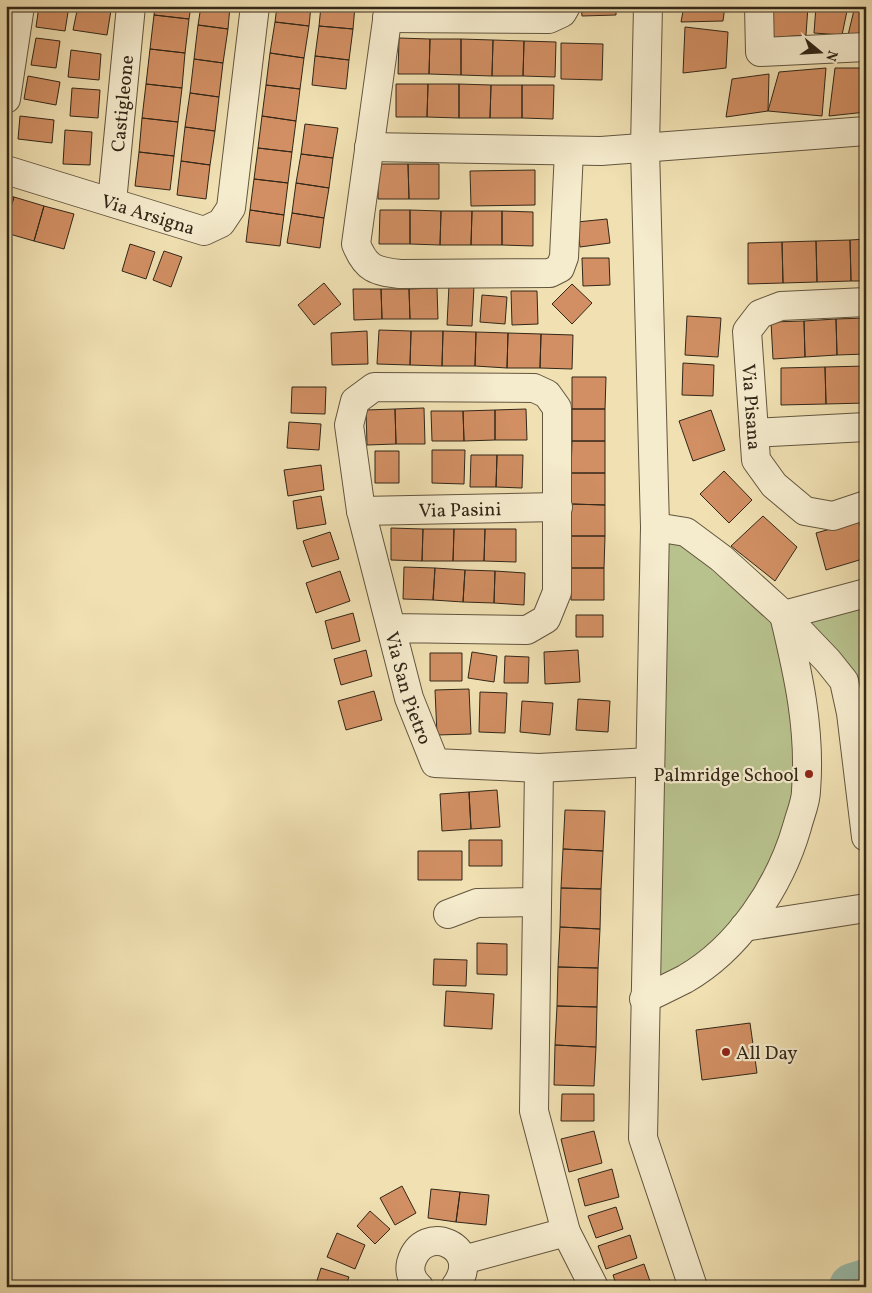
<svg xmlns="http://www.w3.org/2000/svg" width="872" height="1293" viewBox="0 0 872 1293" font-family="Vollkorn,serif">
<style>
.green{fill:#b8c28d;stroke:#757452}
.lines{fill:none;stroke-linecap:round;stroke-linejoin:round}
.river{stroke:#9abdab;stroke-width:48}
.building{fill:#d18f63;stroke:#322718}
.minor-casing{stroke:#62553e;stroke-width:30}
.minor{stroke:#f5ebcd;stroke-width:28}
.poi-dot{fill:#8f2418;stroke:#f5ebcd;stroke-width:2}
.labels{text-anchor:middle;stroke-width:4.5;stroke-linejoin:round;paint-order:stroke}
.street-label{font-size:19px;fill:#322718;stroke:#f5ebcd}
.poi-label{font-size:19px;fill:#322718;stroke:#f5ebcd;text-anchor:end}
</style>
<rect width="100%" height="100%" fill="#f0e0b2"/>
<filter id="stains"><feTurbulence type="fractalNoise" baseFrequency=".004" numOctaves="4"/><feColorMatrix values="0 0 0 0 .2 0 0 0 0 .09 0 0 0 0 .02 0 0 0 .5 -.17"/></filter>
<radialGradient id="worn" r=".72"><stop offset=".6" stop-color="#630" stop-opacity="0"/><stop offset="1" stop-color="#630" stop-opacity=".3"/></radialGradient>
<path class="green" d="M655,527l129,88 82,-22v118l-15,2 -66,-97 21,122 -37,156 -125,105z"/>
<g class="lines">
<path class="river" d="M853,1287l13,-4"/>
</g>
<path class="building" d="M39,6h30l-4,25 -29,-4z
M78,6l33,4 -4,25 -34,-5z
M155,6h36l-2,13 -35,-4z
M201,6h29l-2,23 -30,-4z
M277,6h34l-2,20 -34,-4z
M321,6h34l-2,23 -34,-3z
M581,6h35v9l-34,1z
M684,6h41l-2,15 -42,1z
M768,6h40l-2,29 -37,3z
M816,6h32l-6,29 -28,-2z
M855,6h11v29h-18z
M154,15l35,4 -4,34 -35,-4z
M275,22l34,4 -5,32 -34,-5z
M198,25l30,4 -5,34 -29,-4z
M319,26l34,3 -4,31 -34,-4z
M685,27l43,5 -2,36 -43,5z
M36,38l24,3 -4,27 -25,-3z
M399,38l31,1 -1,35h-31z
M430,39h31v36l-32,-1z
M461,39l32,1 -1,36 -31,-1z
M493,40l31,1 -1,35h-31z
M524,41l32,1 -1,35 -32,-1z
M561,43l42,1 -1,36 -41,-1z
M150,49l35,4 -3,35 -36,-4z
M71,50l30,4 -2,26 -31,-3z
M270,53l34,5 -4,31 -34,-4z
M315,56l34,4 -3,29 -34,-4z
M194,59l29,4 -4,34 -29,-4z
M826,68l-4,48 -54,-5 11,-39z
M835,68h31v44l-37,4z
M769,74l-1,37 -42,6 6,-38z
M28,76l32,6 -4,23 -32,-6z
M146,84l36,4 -4,34 -36,-4z
M396,84h32l-1,33h-31z
M428,84h31v34l-32,-1z
M459,84l32,1 -1,33h-31z
M266,85l34,4 -4,32 -34,-5z
M491,85h31v33h-32z
M522,85h32l-1,34 -31,-1z
M72,88l28,2 -2,28 -28,-2z
M190,93l29,4 -4,34 -30,-4z
M20,116l34,4 -2,23 -34,-4z
M262,116l34,5 -4,31 -34,-4z
M142,118l36,4 -4,34 -35,-4z
M305,124l33,4 -5,30 -32,-4z
M185,127l30,4 -5,34 -29,-4z
M65,130l27,2 -2,33 -27,-1z
M258,148l34,4 -4,31 -34,-4z
M139,152l35,4 -4,34 -35,-4z
M301,154l32,4 -4,30 -33,-5z
M181,161l29,4 -4,34 -29,-4z
M378,164h30l1,35h-31z
M408,164h31v35h-30z
M535,170v35l-64,1 -1,-35z
M254,179l34,4 -4,32 -34,-5z
M296,183l33,5 -5,30 -32,-5z
M6,195l8,2 -8,26z
M14,197l30,9 -10,35 -28,-8v-10z
M44,206l30,8 -10,35 -30,-8z
M250,210l34,5 -4,31 -34,-4z
M380,210h30v34h-31z
M410,210l31,1 -1,34 -30,-1z
M441,211h31l-1,34h-31z
M472,211h30v34h-31z
M502,211l31,1v34l-31,-1z
M292,213l32,5 -4,30 -33,-5z
M607,219l3,24 -30,4 -3,-25z
M866,239v42h-15l-1,-41z
M850,240l1,41 -34,1 -1,-41z
M816,241l1,41 -34,1 -1,-41z
M782,242l1,41 -35,1v-41z
M130,244l25,8 -9,27 -24,-8z
M164,251l18,6 -11,30 -18,-7z
M582,258h27l1,27 -27,1z
M324,283l17,21 -27,21 -16,-20z
M572,284l20,19 -20,21 -20,-20z
M449,285l25,1 -2,40 -25,-1z
M437,288l1,31h-28l-1,-30z
M353,289h28l1,30 -28,1z
M381,289h28l1,30h-28z
M511,291h26l1,33 -26,1z
M482,295l25,2 -2,27 -25,-2z
M687,316l34,2 -3,39 -33,-2z
M866,318v36l-29,1 -1,-36z
M836,319l1,36 -32,2 -1,-36z
M804,321l1,36 -32,2 -2,-37z
M379,330l32,1 -1,34 -33,-1z
M367,331l1,33 -36,1 -1,-32z
M411,331h32l-1,35 -32,-1z
M443,331l33,1 -1,34h-33z
M476,332l32,1 -1,35 -32,-2z
M508,333l33,1 -1,34h-33z
M541,334l32,1 -1,34 -32,-1z
M683,363l31,2 -1,31 -31,-1z
M866,366v37l-40,1 -1,-37z
M825,367l1,37 -45,1v-37z
M572,377h34l-1,32h-33z
M292,387h34l-1,27 -34,-1z
M424,408l1,36h-29l-1,-35z
M395,409l1,35 -29,1 -1,-35z
M526,409l1,31h-32v-30z
M572,409h33v32h-33z
M495,410v30l-31,1 -1,-30z
M711,410l14,40 -32,11 -14,-40z
M431,411h32l1,30h-32z
M289,422l32,2 -2,26 -32,-2z
M572,441h33v32h-34z
M432,450h33l-1,34 -32,-1z
M375,451h24v32h-24z
M471,455h26l-1,32h-26z
M497,455h26l-1,33 -26,-1z
M321,465l3,25 -36,6 -4,-26z
M724,471l28,29 -23,23 -29,-29z
M571,473h34v32l-34,-1z
M321,496l5,28 -29,5 -4,-28z
M571,504l34,1v31h-34z
M763,516l34,31 -22,34 -44,-35z
M866,519v27l-7,-25z
M859,521l7,25v12l-40,12 -10,-37z
M391,528l32,1 -1,32 -31,-1z
M423,529h31l-1,32h-31z
M454,529h31l-1,32h-31z
M485,529h31v33l-32,-1z
M330,532l9,27 -27,8 -9,-26z
M571,536h34l-1,32h-33z
M404,567l31,1 -2,32 -30,-1z
M435,568l30,2 -2,32 -30,-2z
M571,568h33v32h-33z
M465,570l30,1 -1,32 -31,-1z
M340,571l10,30 -34,12 -10,-30z
M495,571l30,2 -1,32 -30,-2z
M353,613l7,28 -28,8 -7,-28z
M576,615h27v22h-27z
M366,650l6,26 -31,9 -7,-26z
M578,650l2,32 -35,2 -1,-32z
M472,652l25,4 -3,26 -26,-4z
M430,653h32v28h-32z
M505,656l24,1 -1,26h-24z
M469,689l2,45 -34,1 -2,-45z
M374,691l8,29 -36,10 -8,-29z
M480,692l27,1 -2,40 -26,-1z
M578,699l32,2 -2,31 -32,-2z
M522,701l31,2 -3,32 -30,-3z
M497,790l3,37 -29,2 -2,-37z
M469,792l2,37 -29,2 -2,-37z
M565,810l40,1 -2,40 -40,-2z
M469,840h33v26h-33z
M563,849l40,2 -2,38 -40,-1z
M418,851h44v29h-44z
M561,888l40,1 -1,40 -40,-2z
M560,927l40,2 -2,39 -40,-1z
M477,943l30,1v31l-30,-1z
M434,959l33,1 -1,26 -33,-1z
M558,967l40,1 -1,39 -40,-1z
M446,991l48,3 -2,35 -48,-3z
M557,1006l40,1 -1,40 -41,-2z
M750,1023l7,50 -55,7 -6,-50z
M555,1045l41,2 -2,39 -40,-1z
M562,1094h32v27h-33z
M594,1131l8,32 -33,9 -8,-33z
M612,1169l7,28 -34,9 -7,-27z
M402,1186l14,27 -21,12 -15,-27z
M431,1189l29,3 -4,30 -28,-4z
M460,1192l29,3 -3,30 -30,-3z
M616,1207l7,22 -27,9 -8,-22z
M370,1211l20,18 -15,15 -18,-18z
M337,1233l28,12 -10,24 -28,-12z
M630,1235l7,23 -31,11 -8,-23z
M644,1264l8,23h-35l-4,-12z
M321,1268l28,9 -4,10h-30z"/>
<g class="lines">
<defs>
<g id="minor">
<path d="M389,6l-33,238c10,25 19,27 44,30l150,-1 10,-5 4,-11 5,-106"/>
<path d="M648,6l-3,142 10,379 -12,611 50,149"/>
<path d="M759,6l1,46 106,-5"/>
<path d="M387,18l162,1 13,-6 4,-7"/>
<path d="M6,99l14,-93"/>
<path d="M369,147l232,4 265,-20"/>
<path id="s1" d="M6,170l198,61 17,-8 10,-15 24,-202"/>
<path id="s2" d="M112,202l19,-196"/>
<path id="s3" d="M866,302l-85,4 -21,8 -13,17 9,129 18,25 31,26 28,5 33,-11"/>
<path d="M754,433l112,-6"/>
<path id="s4" d="M361,511l197,-4"/>
<path d="M655,527l31,5 35,26 63,57 44,46 16,20 7,32 15,124"/>
<path d="M784,615l82,-22"/>
<path id="s5" d="M392,628l135,2 19,-11 11,-27v-184l-10,-14 -13,-6 -160,-1 -19,14 -6,24 12,86 48,187 26,65 104,5 111,-6"/>
<path d="M539,768l-5,343 32,121 28,55"/>
<path d="M448,914l29,-11 58,-1"/>
<path d="M744,927l122,-19"/>
<path d="M644,999c13,-6 27,-13 41,-20 54,-31 95,-93 112,-152 3,-12 9,-25 9,-36 5,-61 -8,-118 -22,-176"/>
<path d="M463,1260l103,-28"/>
<path d="M419,1287c-7,-6 -10,-15 -8,-24 12,-43 74,-16 44,24"/>
</g>
</defs>
<use href="#minor" class="minor-casing"/>
<use href="#minor" class="minor"/>
</g>
<g class="poi-dot">
<circle cx="809" cy="774" r="5"/>
<circle cx="726" cy="1052" r="5"/>
</g>
<g class="labels">
<g class="street-label">
<text dy="7" stroke="none"><textPath href="#s2" startOffset="99">Castigleone</textPath></text>
<text dy="7" stroke="none"><textPath href="#s1" startOffset="149">Via Arsigna</textPath></text>
<text dy="7" stroke="none"><textPath href="#s3" startOffset="205">Via Pisana</textPath></text>
<text dy="7" stroke="none"><textPath href="#s4" startOffset="99">Via Pasini</textPath></text>
<text dy="7" stroke="none"><textPath href="#s5" startOffset="880">Via San Pietro</textPath></text>
</g>
<g class="poi-label">
<text x="799" y="781">Palmridge School</text>
<text x="736" y="1059" text-anchor="start">All Day</text>
</g>
</g>
<rect width="872" height="1293" fill="none" stroke="#f0e0b2" stroke-width="25"/>
<rect x="8" y="8" width="857" height="1278" fill="none" stroke="#322718" stroke-width="2.5"/>
<rect x="12" y="12" width="847" height="1268" fill="none" stroke="#322718"/>
<g transform="translate(820 52) rotate(108)" stroke="#f5ebcd" stroke-width="4" paint-order="stroke">
<path d="M0-4L9 19L0 12L-9 19Z" fill="#322718"/>
<text y="-8" font-size="14" font-weight="bold" text-anchor="middle" fill="#322718">N</text>
</g>
<rect width="100%" height="100%" filter="url(#stains)"/>
<rect width="100%" height="100%" fill="url(#worn)"/>
</svg>
